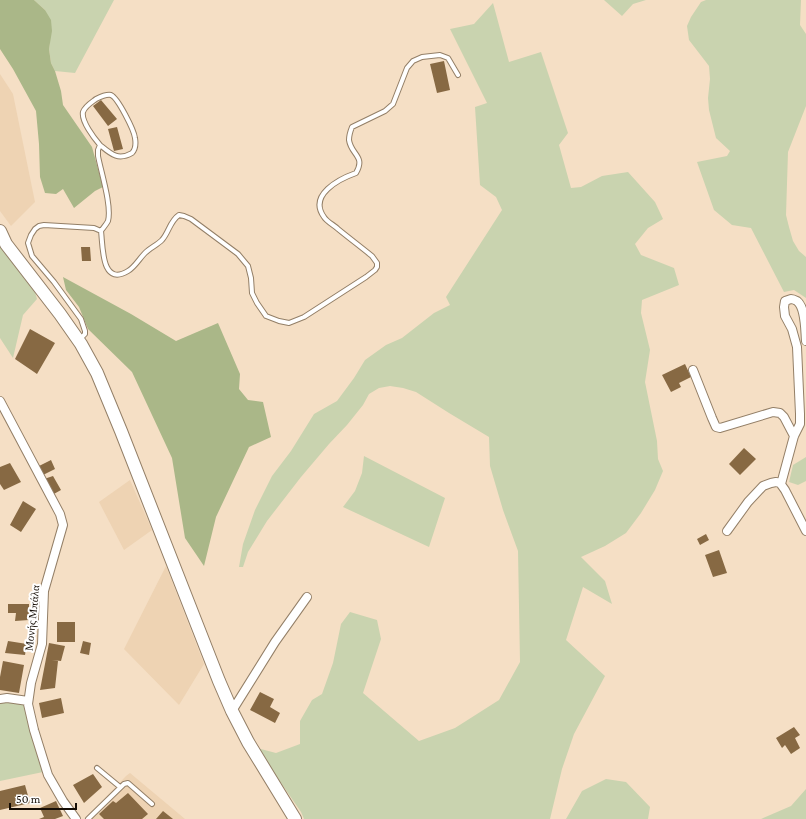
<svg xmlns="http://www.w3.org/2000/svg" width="806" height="819" viewBox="0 0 806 819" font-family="'Crimson Pro',serif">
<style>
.built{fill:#eed3b3}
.green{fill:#c9d3af}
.forest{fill:#aab788}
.building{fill:#876943}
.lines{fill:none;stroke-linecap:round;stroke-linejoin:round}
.lane-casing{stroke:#937f67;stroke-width:6}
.street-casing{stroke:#937f67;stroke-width:10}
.secondary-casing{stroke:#937f67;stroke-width:14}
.lane{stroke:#fff;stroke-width:4}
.street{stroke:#fff;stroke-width:8}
.secondary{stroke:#fff;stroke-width:12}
.labels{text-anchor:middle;stroke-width:4;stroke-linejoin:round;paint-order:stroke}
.street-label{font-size:11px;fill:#150d05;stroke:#fff}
</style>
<rect width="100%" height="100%" fill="#f5dfc5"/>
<path class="built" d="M0,74l13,20 22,108 -24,24 -11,-15z
M130,480l22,50 -28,20 -25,-48z
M166,566l38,98 -25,41 -55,-56z
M130,773l55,46h-96l-2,-2 39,-41z"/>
<path class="green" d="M34,0h80l-39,73 -20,-2 -4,-8 -2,-14 1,-8 -5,-31z
M604,0h42l-13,4 -11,12z
M706,0h95l-1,25 6,9v72l-18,46 -2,63 3,12 4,14 6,10 7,6v41l-12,-8 -10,2 -33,-64 -19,-3 -18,-15 -17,-48 30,-6 3,-5 -14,-13 -7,-28 -1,-12 2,-19 -1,-13 -20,-26 -2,-14 4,-9 10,-15z
M493,3l16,59 32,-10 27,81 -9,12 12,43 10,-1 21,-11 26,-4 27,30 8,17 -15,9 -13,16 6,11 33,13 5,17 -37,15 -1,13 9,37 -5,32 12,59 1,18 5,12 -8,19 -14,23 -15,20 -21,13 -24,11 24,24 7,23 -29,-17 -17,53 39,36 -31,58 -12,35 -12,50h-246l-3,-7 -44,-64 19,5 24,-9v-23l12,-21 10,-6 11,-31 8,-39 9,-12 27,8 4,19 -18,54 56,48 36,-13 44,-28 21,-38 -2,-111 -15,-41 -13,-44 -1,-29 -40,-24 -33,-21 -13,-4 -13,-2 -11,2 -10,6 -6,11 -16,20 -18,19 -28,33 -34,44 -19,31 -5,15h-4l4,-23 12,-34 17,-34 19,-25 23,-37 23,-13 17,-23 11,-18 21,-15 16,-7 32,-25 16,-8 -4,-8 56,-87 -6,-13 -16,-12 -5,-78 12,-4 -37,-74 24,-5z
M0,241l33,44 4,14 -14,16 -10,43 -13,-20z
M364,456l81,42 -16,49 -86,-40 12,-16 7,-18z
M806,457v24l-8,4 -9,-3 4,-17z
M10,700l15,3 6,31 12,38 -43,9v-79z
M606,779l20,3 24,25 -2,12h-82l16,-28z
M806,789v30h-45l30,-13z"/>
<path class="forest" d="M0,0h34l11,10 6,10 1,11 -3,18 2,14 4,8 6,20 2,14 29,42 11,40 -8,4 -21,17 -11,-19 -7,5 -11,-1 -5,-16 -1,-33 -3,-33 -23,-42 -13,-20z
M63,277l68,37 45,27 42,-18 22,51 -1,15 9,11 15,2 8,35 -22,10 -33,70 -12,49 -19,-28 -13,-80 -40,-86 -44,-43 -9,-22 -13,-17z"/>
<path class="building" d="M444,61l6,29 -13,3 -7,-29z
M101,100l16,19 -9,7 -15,-20z
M117,127l6,22 -9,2 -6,-22z
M81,247h9l1,14h-9z
M30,329l25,14 -18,31 -22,-15z
M685,364l6,13 -12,6 2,4 -10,5 -9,-17z
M744,448l12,11 -16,16 -11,-11z
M51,460l4,9 -12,6 -4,-9z
M10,463l11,19 -17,8 -4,-6v-17z
M53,476l8,14 -9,5 -8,-16z
M23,501l13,8 -15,23 -11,-7z
M706,534l3,6 -9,5 -3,-6z
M719,550l8,23 -14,4 -8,-22z
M8,604h21v16l-14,1 1,-8h-8z
M57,622h18v20h-18z
M8,641l19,3 -2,11 -20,-2z
M83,641l8,2 -2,12 -9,-2z
M49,643l16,3 -4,15 -9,-1 6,1 -3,27 -15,2z
M3,661l21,4 -5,28 -19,-3v-13z
M260,692l14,7 -4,8 10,6 -5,10 -25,-13z
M61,698l3,15 -22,5 -3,-15z
M794,727l6,8 -5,3 5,10 -9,6 -6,-9 -3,3 -6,-10z
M93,774l9,13 -18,16 -11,-18z
M25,785l5,18 -30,7v-19z
M128,793l20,21 -6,5h-38l-5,-5 14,-13 3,2z
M56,801l7,15 -8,3h-16l5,-2 -4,-9z
M163,811l10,8h-17z"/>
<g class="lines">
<defs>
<path id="lane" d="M100,145c11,9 18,16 32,8 4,-4 4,-9 3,-15 -1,-8 -17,-40 -24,-43 -5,-1 -11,2 -15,4 -4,3 -11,7 -13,13 -2,9 11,26 17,33l-2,5v6c3,16 14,50 10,65 -2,4 -5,7 -7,10
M80,339l5,-5v-3l-4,-12 -27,-37 -22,-26 -4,-13 3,-8 4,-6 4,-3 5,-1 50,3 7,3c2,15 0,56 27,40 7,-4 11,-12 17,-18 5,-5 12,-8 17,-13 7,-8 8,-19 17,-25l5,1 7,3 47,35 10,12 3,12 1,15 5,10 9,13 13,5 10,2 15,-6 62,-40 9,-7 2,-3v-4l-5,-7c-11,-9 -23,-18 -34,-27 -4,-4 -11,-7 -14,-12 -16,-22 15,-38 32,-44 10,-17 -5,-18 -7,-33 0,-5 1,-8 3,-13l33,-16 8,-7 14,-36 6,-7 9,-4 18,-2 8,3 10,17
M97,768l23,19
M88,819l36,-35 4,-1 24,21"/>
<path id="street" d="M693,370l19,48 4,9 4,1 53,-16 7,1 4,4 10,19
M0,401l60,113 3,11 -19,66 -2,53 -11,39 -3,21 6,26 14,45 15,26 13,18
M781,484l13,-48 6,-12v-10l-3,-67 -5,-18 -7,-13 -1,-9 1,-6 6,-2c2,0 4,1 6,2 9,7 8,30 9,40
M727,531l21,-29 15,-16 8,-3 5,-1 4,1 5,7 21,41
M0,699l7,-1 21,3
M232,711l43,-69 32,-45"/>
<path id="secondary" d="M0,231l6,13 54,70 21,30 16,29 24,58 98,250 13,30 16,31 47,77"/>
</defs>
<use href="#lane" class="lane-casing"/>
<use href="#street" class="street-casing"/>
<use href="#secondary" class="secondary-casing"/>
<use href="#lane" class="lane"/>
<use href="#street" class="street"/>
<use href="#secondary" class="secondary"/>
</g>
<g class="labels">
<g class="street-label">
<text transform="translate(32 618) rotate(-84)" y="4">Μονής Μπάλα</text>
</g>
</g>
<path d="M10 803v6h66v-6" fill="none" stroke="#150d05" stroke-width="2"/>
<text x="16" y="803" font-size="12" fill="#150d05" stroke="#ffffff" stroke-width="3" paint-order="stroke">50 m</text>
</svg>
